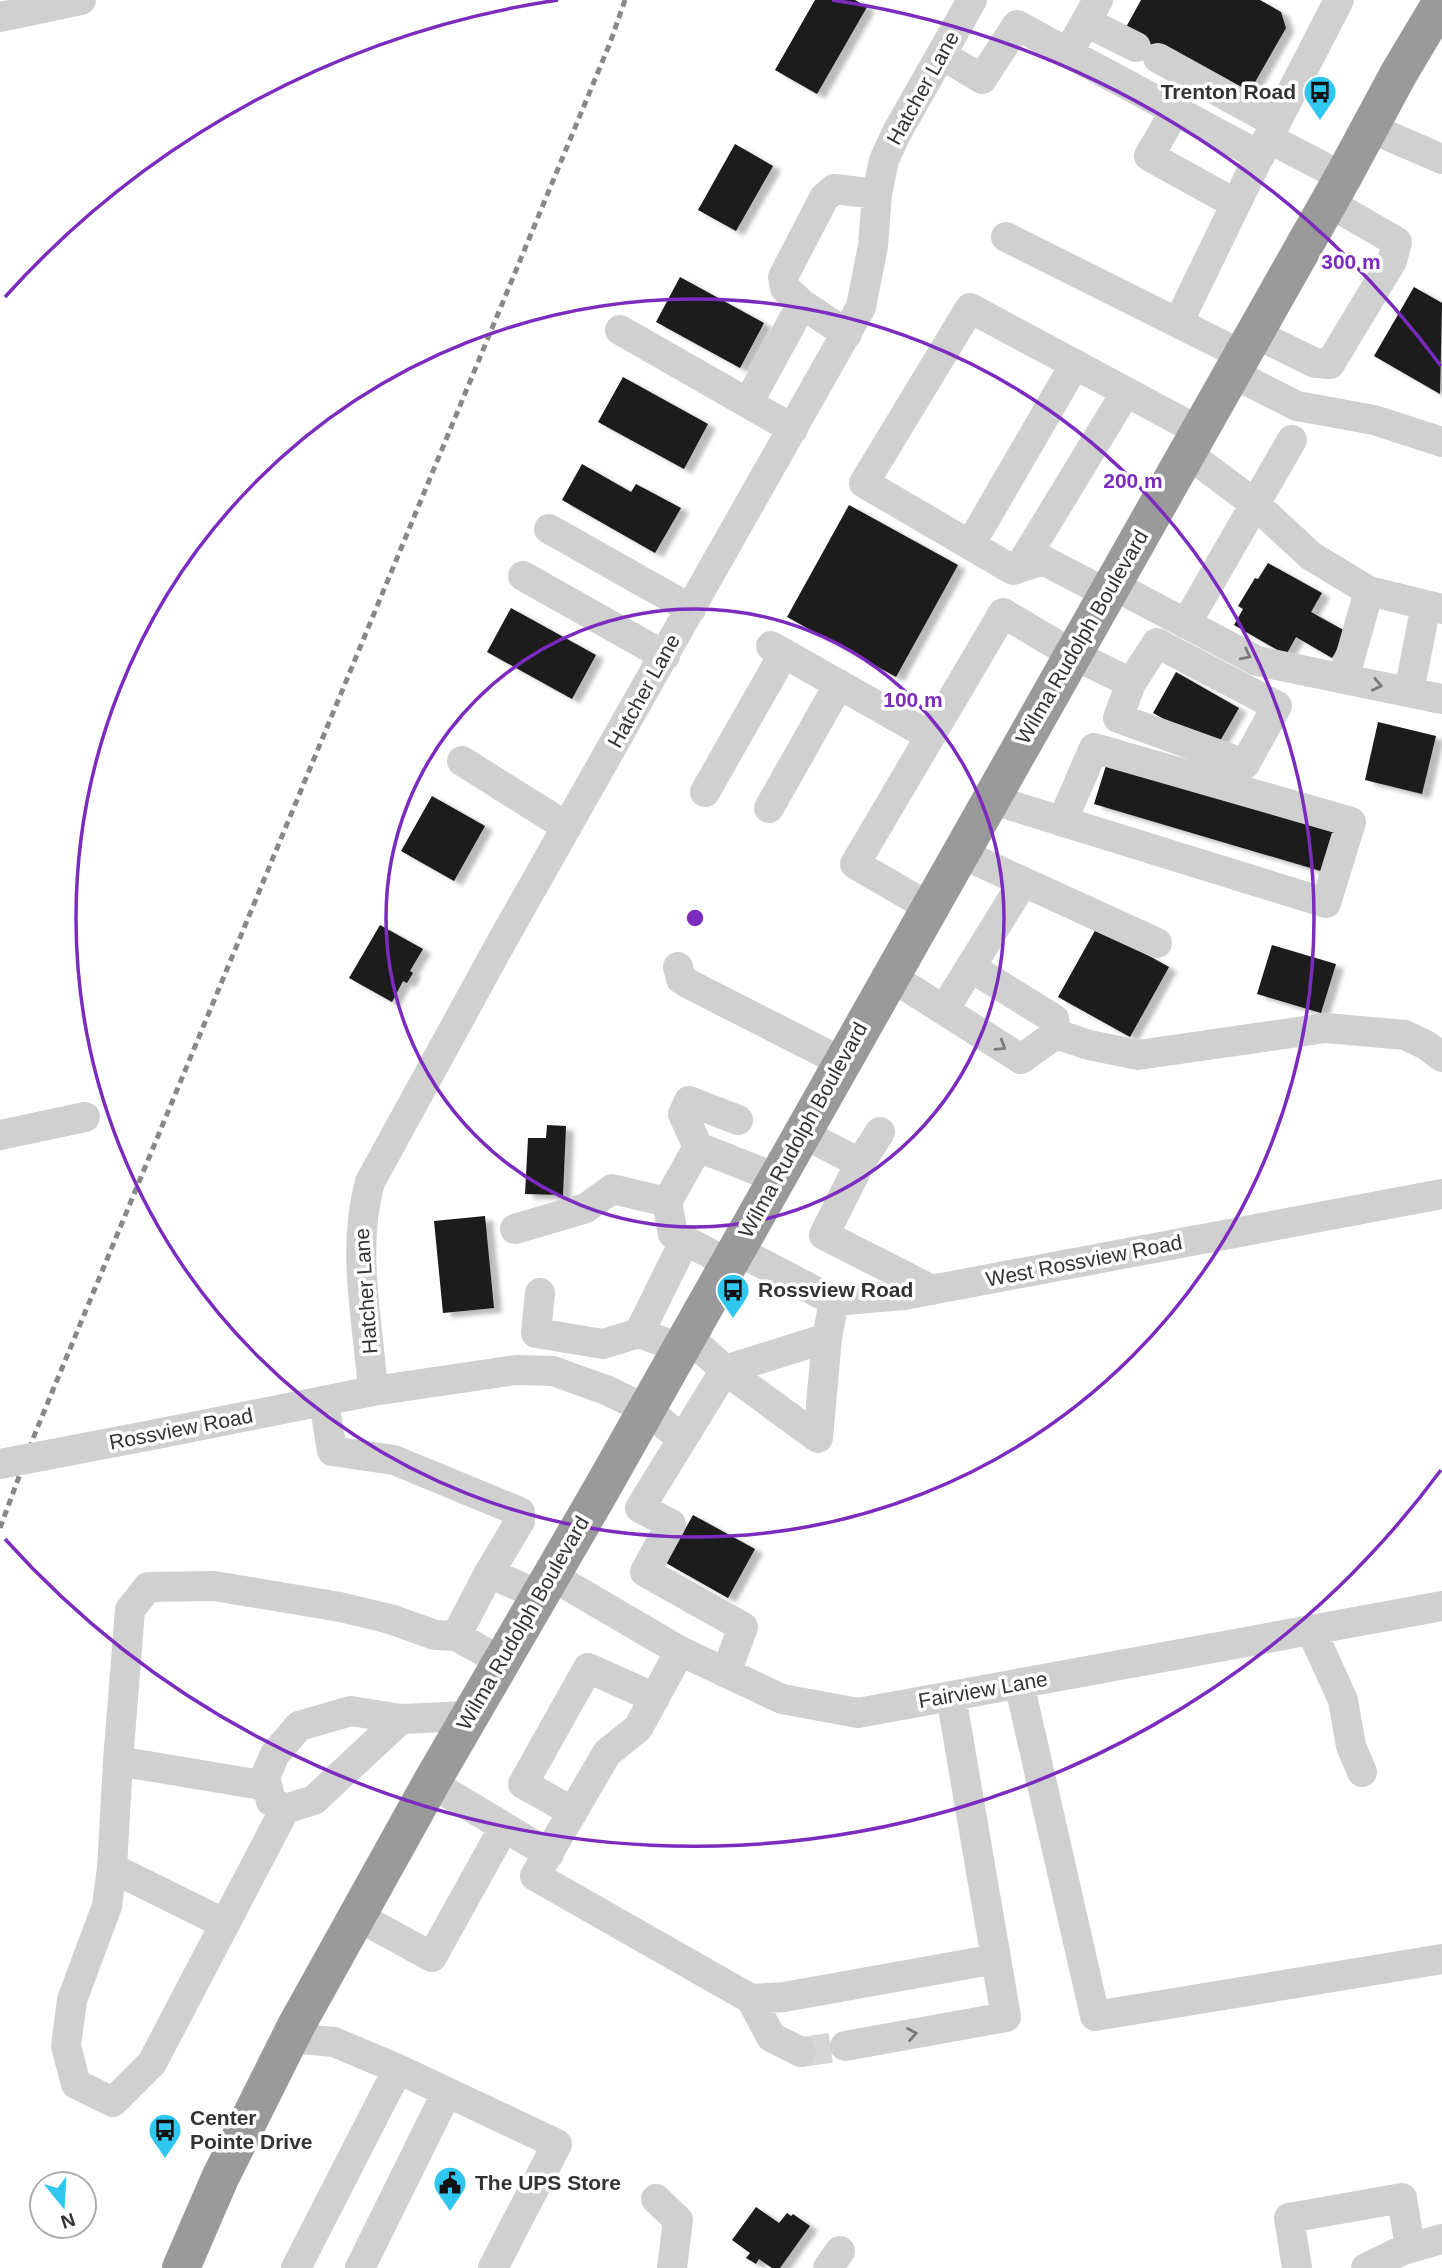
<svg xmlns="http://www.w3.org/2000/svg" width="1442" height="2268" viewBox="0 0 1442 2268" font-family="Arial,sans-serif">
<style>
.building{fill:#1a1a1a;filter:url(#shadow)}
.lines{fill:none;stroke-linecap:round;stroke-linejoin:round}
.minor-tunnel{stroke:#d6d6d6;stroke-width:30;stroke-dasharray:30 15;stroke-linecap:butt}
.minor{stroke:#d0d0d0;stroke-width:30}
.highway{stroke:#9a9a9a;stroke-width:38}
.rail{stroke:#888;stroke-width:5;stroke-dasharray:7 5;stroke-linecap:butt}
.minor-bridge{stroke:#d0d0d0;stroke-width:30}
.oneway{stroke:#7a7a7a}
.ring{fill:none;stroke:#7b2cbf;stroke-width:3.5}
.labels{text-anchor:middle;stroke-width:7;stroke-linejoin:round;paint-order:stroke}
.street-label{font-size:21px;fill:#333;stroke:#fff}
.poi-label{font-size:21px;font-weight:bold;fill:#333;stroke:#fff;text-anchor:start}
.centre{fill:#7b2cbf;stroke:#fff;stroke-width:3.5}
.ring-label{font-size:21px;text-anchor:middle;font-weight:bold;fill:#7b2cbf;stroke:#fff;stroke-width:7;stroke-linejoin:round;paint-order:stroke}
</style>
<defs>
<filter id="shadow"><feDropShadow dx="8" dy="4.5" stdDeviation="2" flood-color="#0004"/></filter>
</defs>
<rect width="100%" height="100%" fill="#fff"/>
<path class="building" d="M815,0h40l12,7 -50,87 -42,-24z
M1141,0h119l21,12 5,16 -39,68 -92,-32 -30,-35z
M735,144l38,22 -37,65 -38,-21z
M680,277l84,46 -24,45 -84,-46z
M1414,287l28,16 -2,91 -66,-38z
M623,377l85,47 -24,45 -86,-47z
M582,464l49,28 5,-8 45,24 -26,45 -93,-53z
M849,505l109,60 -62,112 -109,-60z
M1268,563l54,30 -11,19 36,20 -15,26 -36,-21 -10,18 -52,-30 9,-16 -5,-3 17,-28 3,1z
M511,608l85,47 -24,44 -85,-47z
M1176,672l63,36 -23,40 -63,-35z
M1378,722l58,14 -14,58 -57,-14z
M1108,759l230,68 -14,45 -230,-68z
M432,796l53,30 -31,55 -53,-30z
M380,925l43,24 -13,22 3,2 -6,10 -4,-2 -11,21 -43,-24z
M1097,927l72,40 -39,70 -72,-40z
M1272,945l64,19 -15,49 -64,-19z
M547,1125l19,1 -3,69 -38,-1 3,-56h18z
M485,1216l9,92 -51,5 -9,-92z
M693,1515l62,34 -27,49 -62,-35z
M756,2207l23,16 8,-10 4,3 2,-2 17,12 -30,42h-8l-13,-9 -3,5 -10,-6 4,-5 -18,-13z"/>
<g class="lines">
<path class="minor-tunnel" d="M801,2052l44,-6"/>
<path class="minor" d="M1098,0l-30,53 192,103
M1339,0l-71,138 75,39
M0,17l81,-17
M1086,22l50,25
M942,55l40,24 35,-54 51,28
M1158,58l118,65
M1175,111l-26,45 87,48
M1370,128l72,31
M1006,237l236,118
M802,304l-17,-16 -2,-11 41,-79 10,-9 43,5
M1178,323l90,-185
M620,330l173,99
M1254,333l61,30 15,1 62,-103 5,-19 -69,-40
M1232,373l65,33 77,14 68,22
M748,403l54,-99 45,30
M1187,453l68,51 37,-64
M549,529l142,80
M970,545l105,-181
M1019,568l107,-176
M523,576l142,80
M1111,584l146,77 185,38
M1106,593l-63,-33 -30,10 -149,-87 106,-175 229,123
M1186,624l69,-120 56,52 58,35 73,18
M771,646l159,90
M1344,679l25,-88
M1409,692l17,-87
M462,761l105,66
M705,792l79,-139
M990,799l336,104 25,-81 -257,-74 -32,74
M769,808l70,-124
M960,853l197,90
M929,907l-74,-43 148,-251 69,41 59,29 26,-40 120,63 -32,58 -127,-46 13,-35
M678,967l3,12 8,5 153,78
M970,967l84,52 2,15
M890,976l131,83 35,-25
M944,1010l79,-128
M1056,1034l33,11 49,10 188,-27 79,7 21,10 16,12
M802,1133l58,30 -36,72 108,55
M0,1135l85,-18
M698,1147l-15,-33 6,-13 49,19
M860,1163l20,-31
M515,1229l71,-21 26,-19 55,13
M736,1250l98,51 70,-6 538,-101
M728,1263l-55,-29 -6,-32 31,-55 78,31
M540,1293l-4,40 67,11 36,-11
M687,1336l38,34 102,-32
M680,1348l-41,-15 46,-93
M373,1391c-5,-70 -22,-141 -3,-209l132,-241 359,-634 12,-61 4,-52 7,-34 13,-28 75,-132
M324,1401l8,50 62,9 126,52v9l-31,52
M162,1433l211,-42 143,-21 37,1 53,19 40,19 36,30
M550,1575l130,76 102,48 76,14 584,-107
M1311,1630l32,70 8,46 11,26
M456,1636l33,-63 50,22
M680,1651l-42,77 -31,25 -72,123 216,123 33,-2 212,-38
M726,1673l17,-46 -98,-55 26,-48 -31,-16 85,-138 93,68 9,-100 7,-37
M1019,1683l76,333 347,-57
M401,1719l-50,-8 -52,15 -24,28 -10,23 6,24 14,8 29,-9 87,-81 68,-3
M118,1761l12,-151 18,-23 66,-1 126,21 50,12 45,16 21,1 45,25
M431,1783l118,71
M267,1786l-149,-25 -6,107 -5,38 -35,94 -6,46 10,38 37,18 39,-39 133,-254
M573,1812l-50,-28 65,-116 67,30
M112,1868l113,56
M357,1916l75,41 72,-130
M751,1999l20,38 30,15
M290,2038l44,4 64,27 159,75 -64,124
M845,2046l161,-29 -55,-321
M656,2199l22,21 -6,48
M296,2268l102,-199
M360,2268l87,-176
M828,2268l12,-17
M1297,2268l-8,-50 113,-20 8,50
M1366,2268l37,-18 39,-11"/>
<path class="highway" d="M181,2268l39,-90 76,-152 135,-243 170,-293 742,-1313 56,-104 43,-72"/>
<path class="rail" d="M0,1528l36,-97 574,-1388 15,-43"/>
<path class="minor-bridge" d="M0,1464l162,-31"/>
</g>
<defs><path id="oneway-chevron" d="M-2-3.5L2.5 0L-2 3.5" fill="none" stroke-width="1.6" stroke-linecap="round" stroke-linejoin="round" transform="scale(1.75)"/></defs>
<g class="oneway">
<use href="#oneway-chevron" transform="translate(1246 655) rotate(27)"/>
<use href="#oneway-chevron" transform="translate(1377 685) rotate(12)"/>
<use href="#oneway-chevron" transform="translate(1001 1046) rotate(32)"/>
<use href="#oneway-chevron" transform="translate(912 2034) rotate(-10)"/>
</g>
<g class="ring">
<circle cx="695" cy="918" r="309"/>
<circle cx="695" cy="918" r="619"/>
<path d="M1441 1470A928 928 0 0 1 5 1539M5 297A928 928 0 0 1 558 0M832 0A928 928 0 0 1 1441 366"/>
</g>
<defs>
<symbol id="bus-pin" viewBox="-11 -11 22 30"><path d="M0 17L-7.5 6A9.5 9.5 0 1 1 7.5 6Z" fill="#2fc7ef" stroke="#fff"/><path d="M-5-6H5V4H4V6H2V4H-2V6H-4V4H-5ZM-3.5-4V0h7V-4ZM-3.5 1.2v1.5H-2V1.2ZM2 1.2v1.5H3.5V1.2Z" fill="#111"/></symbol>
<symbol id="civic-pin" viewBox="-11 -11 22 30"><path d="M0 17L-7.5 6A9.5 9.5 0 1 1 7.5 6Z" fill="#2fc7ef" stroke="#fff"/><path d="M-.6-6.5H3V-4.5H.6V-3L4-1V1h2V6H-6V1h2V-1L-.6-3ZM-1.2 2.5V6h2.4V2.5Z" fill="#111"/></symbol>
</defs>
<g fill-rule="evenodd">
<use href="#bus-pin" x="1301" y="73" width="38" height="52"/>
<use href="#bus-pin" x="714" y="1271" width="38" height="52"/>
<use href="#bus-pin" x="146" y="2111" width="38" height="52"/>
<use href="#civic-pin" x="431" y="2164" width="38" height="52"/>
</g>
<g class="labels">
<g class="street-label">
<text transform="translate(923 88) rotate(-61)" y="7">Hatcher Lane</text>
<text transform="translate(1082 637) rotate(-60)" y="7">Wilma Rudolph Boulevard</text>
<text transform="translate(644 691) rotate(-61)" y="7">Hatcher Lane</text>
<text transform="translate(803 1130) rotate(-61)" y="7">Wilma Rudolph Boulevard</text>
<text transform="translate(1084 1261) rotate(-11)" y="7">West Rossview Road</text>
<text transform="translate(366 1291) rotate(-94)" y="7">Hatcher Lane</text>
<text transform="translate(181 1429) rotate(-11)" y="7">Rossview Road</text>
<text transform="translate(523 1623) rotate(-60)" y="7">Wilma Rudolph Boulevard</text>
<text transform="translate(983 1690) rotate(-10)" y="7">Fairview Lane</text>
</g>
<g class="poi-label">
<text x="1296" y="99" text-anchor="end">Trenton Road</text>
<text x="758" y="1297">Rossview Road</text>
<text x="190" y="2125">Center<tspan x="190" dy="24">Pointe Drive</tspan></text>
<text x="475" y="2190">The UPS Store</text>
</g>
</g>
<circle cx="695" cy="918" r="10" class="centre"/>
<g class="ring-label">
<text x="1351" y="269">300 m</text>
<text x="1133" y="488">200 m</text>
<text x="913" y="707">100 m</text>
</g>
<g transform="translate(63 2205) rotate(162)"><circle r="33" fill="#ffffff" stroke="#adadad" stroke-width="2"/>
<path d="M0-5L12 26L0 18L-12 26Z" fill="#2fc7ef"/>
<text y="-10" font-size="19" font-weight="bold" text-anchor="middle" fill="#333333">N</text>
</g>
</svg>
